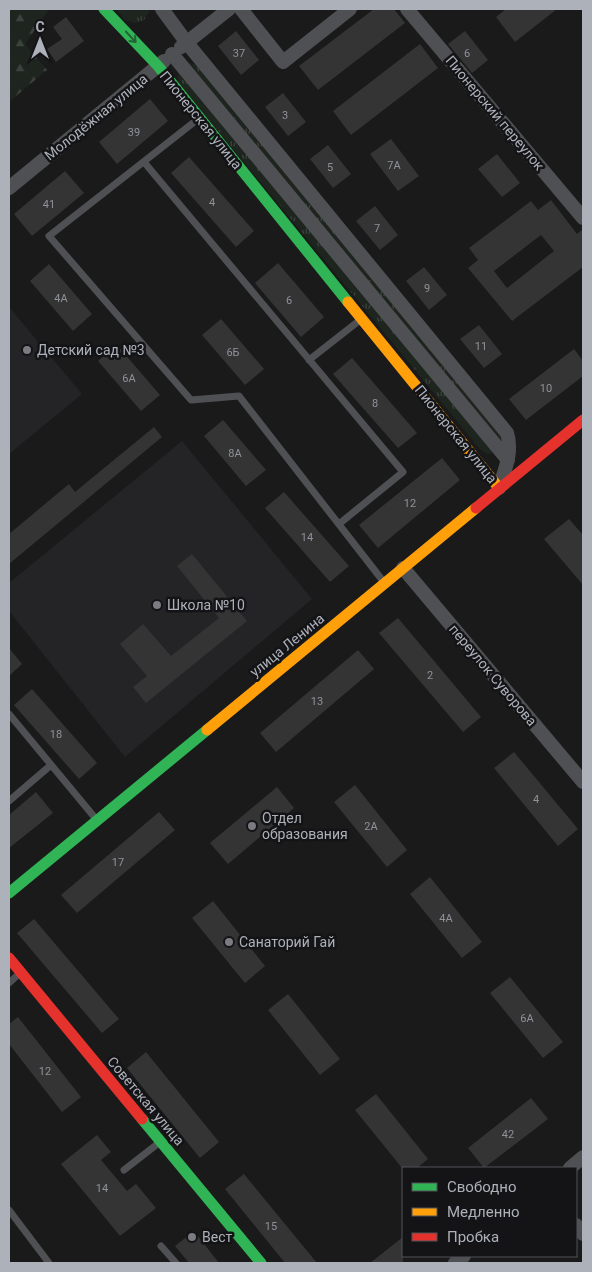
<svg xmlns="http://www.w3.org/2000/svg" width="592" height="1272" viewBox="0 0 592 1272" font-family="Roboto,sans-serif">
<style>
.built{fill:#242427}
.grass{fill:url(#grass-tufts)}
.forest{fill:url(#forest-firs)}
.building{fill:#343435;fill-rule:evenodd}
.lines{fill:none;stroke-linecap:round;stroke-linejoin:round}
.lane{stroke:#4f5053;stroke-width:7}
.street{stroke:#4f5053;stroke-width:14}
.fast{stroke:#30b455;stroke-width:11}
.slow{stroke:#ff9f0a;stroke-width:11}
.jam{stroke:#e5322d;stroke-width:11}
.oneway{stroke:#226436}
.poi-dot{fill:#7a7c82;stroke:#141417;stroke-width:2}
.labels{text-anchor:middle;stroke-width:5;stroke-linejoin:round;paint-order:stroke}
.number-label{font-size:11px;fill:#8f9299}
.street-label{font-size:14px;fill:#adb1ba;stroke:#141417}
.poi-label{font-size:14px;fill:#adb1ba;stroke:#141417;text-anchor:start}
</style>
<defs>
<pattern id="grass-tufts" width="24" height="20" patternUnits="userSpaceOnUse" patternTransform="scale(1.25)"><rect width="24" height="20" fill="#1e251f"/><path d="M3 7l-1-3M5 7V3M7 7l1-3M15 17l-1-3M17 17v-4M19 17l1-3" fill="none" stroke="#3c423d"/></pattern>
<pattern id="forest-firs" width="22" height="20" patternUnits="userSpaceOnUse" patternTransform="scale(1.25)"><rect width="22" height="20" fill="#1e251f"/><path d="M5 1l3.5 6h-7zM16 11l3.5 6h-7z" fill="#3c423d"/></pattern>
</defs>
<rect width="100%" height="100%" fill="#1a1a1b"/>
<path class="built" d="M9,307l73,87 -73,60z
M182,441l130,158 -187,158 -116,-146v-28z"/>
<path class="grass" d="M116,9h32l1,3 -5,8 -9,3 -10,-3z
M190,63l9,3 306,375 -5,10 -12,3 -8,-5 -302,-367c0,-11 2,-15 12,-19z"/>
<path class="forest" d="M9,9h40l-24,35 22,26 -38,32z"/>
<path class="building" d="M374,9h20l11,14 -87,67 -19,-24z
M506,9h51l-42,33 -19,-25z
M66,17l18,24 -28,21 -9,-13 15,-10 -9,-12z
M236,31l23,29 -18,15 -23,-29z
M465,31l23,29 -16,13 -24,-29z
M420,44l18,24 -87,67 -18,-24z
M283,93l23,29 -18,14 -23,-29z
M150,99l18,22 -51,43 -18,-22z
M391,139l28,37 -21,15 -28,-37z
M328,145l23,29 -18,14 -23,-29z
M497,154l23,29 -18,14 -24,-28z
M189,157l65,74 -18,16 -65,-74z
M65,171l19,22 -52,43 -18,-22z
M551,200l26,34 6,-5v38l-71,54 -44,-53 10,-8 -9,-12 62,-47 7,9zM541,235l13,16 -47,37 -13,-17z
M375,206l23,29 -18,15 -24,-29z
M278,263l46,54 -23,20 -46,-54z
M49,264l43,50 -19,17 -43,-50z
M424,267l23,28 -18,15 -23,-29z
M221,319l43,50 -19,16 -43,-50z
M479,325l23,29 -18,14 -24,-29z
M117,345l43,50 -19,16 -43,-50z
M574,349l9,12v15l-57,44 -17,-21z
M352,358l65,75 -19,15 -65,-74z
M223,420l43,50 -20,16 -42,-50z
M154,427l8,10 -153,127v-30l60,-50 6,8z
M442,458l18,22 -82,68 -19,-23z
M284,492l65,74 -19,16 -65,-74z
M569,519l14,16v50l-39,-46z
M192,554l55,67 -101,82 -13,-16 14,-11 -27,-32 23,-20 28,32 48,-38 -42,-52z
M398,618l83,99 -18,15 -84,-99z
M9,648l13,16 -13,12z
M358,650l16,19 -98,83 -16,-19z
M32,689l65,74 -18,16 -65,-74z
M514,752l64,77 -20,17 -64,-78z
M355,785l52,65 -20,17 -53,-65z
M277,787l17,21 -66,56 -18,-21z
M36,792l17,21 -44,35v-33z
M159,812l16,18 -98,83 -16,-18z
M430,877l52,65 -20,16 -52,-64z
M213,901l52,65 -20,17 -53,-65z
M34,919l85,100 -17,14 -85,-100z
M510,977l53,65 -20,16 -53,-65z
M288,994l52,65 -20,16 -52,-65z
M18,1017l63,80 -19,15 -53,-68v-20z
M146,1052l73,90 -19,16 -73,-90z
M376,1094l52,65 -11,9h-15l-47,-58z
M531,1098l17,21 -64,49 -16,-20z
M97,1135l14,17 -10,8 26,31 9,-7 20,24 -36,28 -59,-72z
M244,1174l73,89h-32l-60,-74z
M194,1231l25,32h-30l-14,-17z
M403,1237v26h-33z"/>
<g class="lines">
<path class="lane" d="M198,119l-149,117 142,164 48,-4 144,185
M144,162l259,310 -64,52
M309,360l51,-40
M9,714l87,105
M9,801l42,-36
M9,983l11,-10
M124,1170l36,-28
M9,1210l40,53
M161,1246l15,17"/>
<path class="street" d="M162,9l25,34 320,390c6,18 -2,37 -8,55
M241,9l42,53 67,-53
M407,9l176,209
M181,47l48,-38
M172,54l336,406
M9,188l155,-127
M403,568l180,214
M570,1168l13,-11
M576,1225l7,9
M455,1263l9,-7"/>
<path class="fast" d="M104,9l54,57 190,236
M9,893l198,-163
M142,1119l119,144"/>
<path class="slow" d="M348,302l151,186
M207,730l269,-222"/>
<path class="jam" d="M476,508l107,-88
M9,958l133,161"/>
</g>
<defs><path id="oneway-shaft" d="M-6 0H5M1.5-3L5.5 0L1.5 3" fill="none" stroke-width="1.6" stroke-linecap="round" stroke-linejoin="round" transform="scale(1.25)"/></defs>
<use class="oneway" href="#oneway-shaft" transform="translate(131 37) rotate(47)"/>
<g class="poi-dot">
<circle cx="27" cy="350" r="5"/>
<circle cx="157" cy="605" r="5"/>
<circle cx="252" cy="826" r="5"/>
<circle cx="229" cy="942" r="5"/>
<circle cx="192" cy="1237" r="5"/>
</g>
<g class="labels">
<g class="number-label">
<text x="239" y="57">37</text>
<text x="467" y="57">6</text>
<text x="285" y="119">3</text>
<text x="134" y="136">39</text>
<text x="394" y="169">7А</text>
<text x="330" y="171">5</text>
<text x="212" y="206">4</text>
<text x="49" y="208">41</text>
<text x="377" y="232">7</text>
<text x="427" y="292">9</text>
<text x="61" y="302">4А</text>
<text x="289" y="304">6</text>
<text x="481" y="350">11</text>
<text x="233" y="356">6Б</text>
<text x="129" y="382">6А</text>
<text x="546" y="392">10</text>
<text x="375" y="407">8</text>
<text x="235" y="457">8А</text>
<text x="410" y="507">12</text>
<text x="307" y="541">14</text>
<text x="430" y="679">2</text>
<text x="317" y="705">13</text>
<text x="56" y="738">18</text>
<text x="536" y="803">4</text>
<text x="371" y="830">2А</text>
<text x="118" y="866">17</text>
<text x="446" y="922">4А</text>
<text x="527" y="1022">6А</text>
<text x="45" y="1075">12</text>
<text x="508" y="1138">42</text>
<text x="102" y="1192">14</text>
<text x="271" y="1230">15</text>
</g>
<g class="street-label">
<text transform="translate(495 113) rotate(50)" y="5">Пионерский переулок</text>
<text transform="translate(96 117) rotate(-39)" y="5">Молодёжная улица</text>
<text transform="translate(201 120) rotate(51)" y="5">Пионерская улица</text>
<text transform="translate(456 434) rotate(51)" y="5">Пионерская улица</text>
<text transform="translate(287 645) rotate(-39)" y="5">улица Ленина</text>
<text transform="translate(493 675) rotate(50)" y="5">переулок Суворова</text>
<text transform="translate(146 1101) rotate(50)" y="5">Советская улица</text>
</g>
<g class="poi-label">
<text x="37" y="355">Детский сад №3</text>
<text x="167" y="610">Школа №10</text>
<text x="262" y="823">Отдел<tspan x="262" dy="16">образования</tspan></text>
<text x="239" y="947">Санаторий Гай</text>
<text x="202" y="1242">Вест</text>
</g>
</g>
<rect width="592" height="1272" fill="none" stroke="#adb1ba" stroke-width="20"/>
<rect x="402" y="1167" width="175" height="90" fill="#141417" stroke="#515358"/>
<rect x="412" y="1183" width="25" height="8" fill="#30b455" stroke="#515358"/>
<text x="447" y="1192" font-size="15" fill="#adb1ba">Свободно</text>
<rect x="412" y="1208" width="25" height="8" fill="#ff9f0a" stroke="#515358"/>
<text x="447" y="1217" font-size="15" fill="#adb1ba">Медленно</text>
<rect x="412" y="1233" width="25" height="8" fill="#e5322d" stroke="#515358"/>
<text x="447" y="1242" font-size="15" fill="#adb1ba">Пробка</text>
<g transform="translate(40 40)" stroke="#141417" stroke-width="4" paint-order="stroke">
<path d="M0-4L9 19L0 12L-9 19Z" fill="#adb1ba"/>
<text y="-8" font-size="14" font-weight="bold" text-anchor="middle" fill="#adb1ba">С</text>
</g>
</svg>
